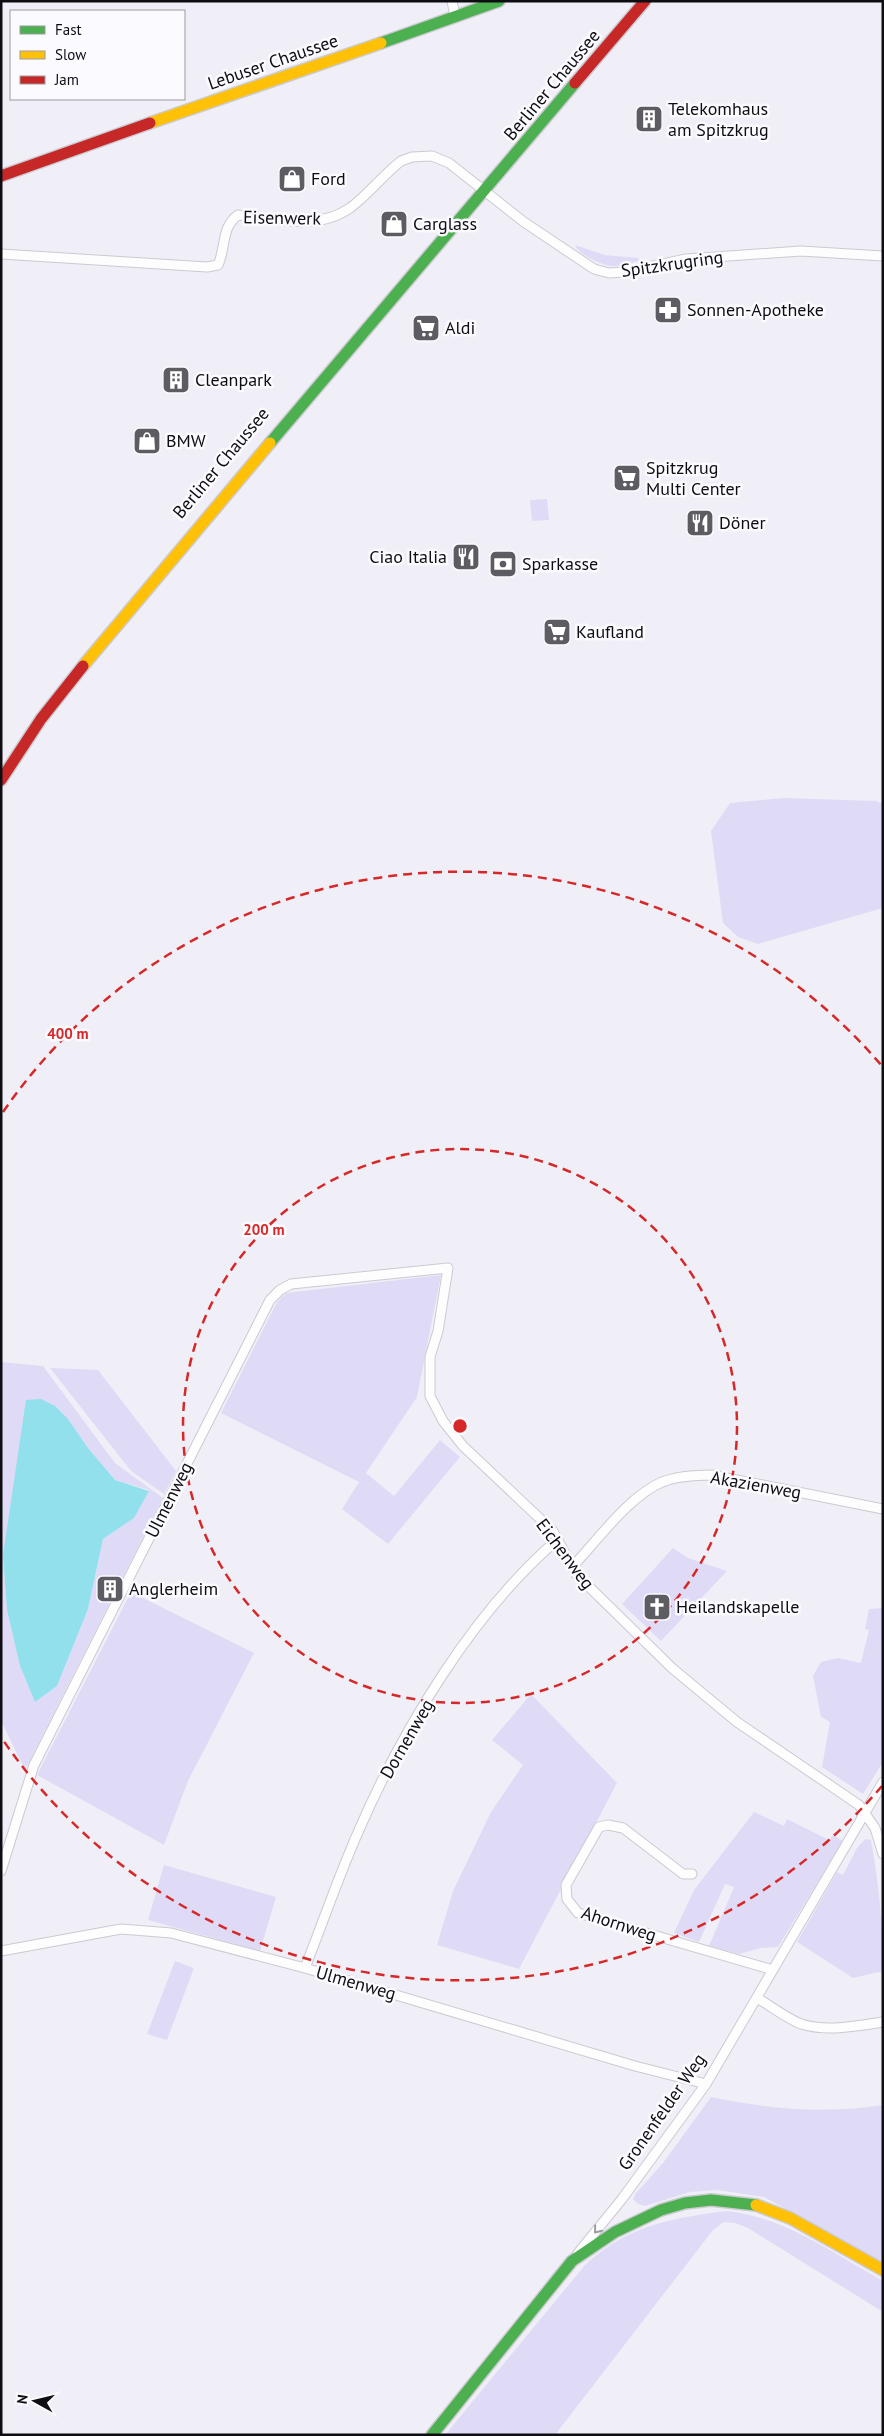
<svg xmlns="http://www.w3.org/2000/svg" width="884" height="2436" viewBox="0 0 884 2436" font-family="'PT Sans',sans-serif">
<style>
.green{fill:#dfdbf6;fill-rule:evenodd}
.water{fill:#92e0eb}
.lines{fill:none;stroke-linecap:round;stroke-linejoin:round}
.street-casing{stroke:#cbcad1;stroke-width:11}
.fast-casing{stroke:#cbcad1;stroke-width:14}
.slow-casing{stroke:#cbcad1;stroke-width:14}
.jam-casing{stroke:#cbcad1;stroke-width:14}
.street{stroke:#fdfdfe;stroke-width:9}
.fast{stroke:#4caf50;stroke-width:11}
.slow{stroke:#ffc107;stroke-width:11}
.jam{stroke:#c62828;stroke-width:11}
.oneway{stroke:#9d9da0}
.ring{fill:none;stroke:#d62828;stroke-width:2.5;stroke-dasharray:9 6}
.labels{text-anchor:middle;stroke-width:5;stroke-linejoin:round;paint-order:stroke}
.street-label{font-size:18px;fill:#0e0d12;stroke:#fbfafe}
.poi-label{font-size:18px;fill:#0e0d12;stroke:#fbfafe;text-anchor:start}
.centre{fill:#d62828;stroke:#fbfafe;stroke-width:2.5}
.ring-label{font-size:15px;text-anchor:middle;font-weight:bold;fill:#d62828;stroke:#fbfafe;stroke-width:5;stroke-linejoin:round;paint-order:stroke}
</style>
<rect width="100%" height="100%" fill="#f0eff8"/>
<path class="green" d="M575,245l30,10 34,3 -1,3c-8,2 -18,6 -27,5 -10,-1 -33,-12 -36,-21z
M547,499l2,21 -17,1 -2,-21z
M784,798l92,3 7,3v104l-125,36 -20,-7 -15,-14 -12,-92 19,-28z
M441,1275l-24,122 -51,76 28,23 46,-56 20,17 -72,87 -46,-35 17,-27 -138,-69 56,-111 9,-9z
M1,1362l42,4 72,97 48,35 -138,272 -24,-49zM68,1419l20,29 27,32 34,10 -15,28 -31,21 -15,70 -31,77 -22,16 -15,-36 -13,-56 -4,-55z
M50,1368l48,2 78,101 -12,23 -33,-23z
M673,1548l15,10 39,13 -66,70 -39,-37z
M131,1592l123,61 -66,128 -24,64 -127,-70z
M883,1608v154l-20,32 -41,-27 8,-45 -9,-5 -8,-41 8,-14 17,-4 23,5 8,-33 -4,-1 4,-20z
M531,1694l86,89 -98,186 -82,-24 16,-54 38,-79 32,-47 -31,-25z
M754,1812l30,14 3,-7 42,21 4,-5 10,6 -65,106 -17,1 -22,6 -30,-8 25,-59 -9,-3 -26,58 -25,-9 20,-43z
M865,1839l6,1c8,44 12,87 12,131l-30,7 -56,-36 40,-70 6,3 14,-27z
M164,1865l112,32 -16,54 -112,-31z
M175,1961l19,7 -27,72 -20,-6z
M711,2097c57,12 115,17 172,8v158l-119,-66 -47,-7 -27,2 -45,14 -7,-2 -5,-5 3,-6 27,-30z
M726,2211c57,5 108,43 157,70v31l-135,-84 -13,-5 -11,-1 -11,8 -158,205h-110l140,-170c8,-7 17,-15 27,-21 35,-22 75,-28 114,-33z"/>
<path class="water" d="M41,1399l14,7 13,13 20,29 27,32 34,11 -15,27 -31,21 -15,70 -31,77 -22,16 -15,-36 -13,-56 -4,-55 23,-155z"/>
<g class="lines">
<defs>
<path id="street" d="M452,1l3,15
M1,254l206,13 11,-2c8,-17 3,-38 20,-50 37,4 79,16 112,-7 19,-14 33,-33 51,-47l11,-4 20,-1 17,7 75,59 70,47 15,4 15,-1 62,-13 115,-8 82,5
M572,1567c25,-26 57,-71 90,-85 16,-6 33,-7 50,-7l171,34
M1,1871l33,-106 236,-465 10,-10 11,-6 157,-16 -10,63 -8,26v39l13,25 20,25 90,85 23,43 96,94 65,54 122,83 16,23 8,26
M692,1874h-9l-60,-46 -15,-3 -9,2 -33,58 1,14 11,14 195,57
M1,1951l120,-22 50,4 134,35 330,98 71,18
M305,1968c18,-46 34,-93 54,-138 44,-101 114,-218 198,-290
M757,1998c14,8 29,20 44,26 25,8 57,2 82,-2
M578,2253l44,-54 84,-115 177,-302"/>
<path id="fast" d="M381,43l118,-42
M270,443l305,-360
M432,2435l140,-174 43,-29 46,-22 24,-7 26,-3 45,5"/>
<path id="slow" d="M150,123l231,-80
M83,666l187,-223
M756,2205l34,13 93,52"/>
<path id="jam" d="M575,83l70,-82
M1,176l149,-53
M1,780l40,-61 42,-53"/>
</defs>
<use href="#street" class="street-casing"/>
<use href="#fast" class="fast-casing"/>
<use href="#slow" class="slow-casing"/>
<use href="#jam" class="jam-casing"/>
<use href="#street" class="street"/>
<use href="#fast" class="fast"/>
<use href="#slow" class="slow"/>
<use href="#jam" class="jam"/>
</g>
<defs><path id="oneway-chevron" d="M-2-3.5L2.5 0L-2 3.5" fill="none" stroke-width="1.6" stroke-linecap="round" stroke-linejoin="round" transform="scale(1.25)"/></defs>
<use class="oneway" href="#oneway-chevron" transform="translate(597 2230) rotate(129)"/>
<g class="ring">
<circle cx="460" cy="1426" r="277"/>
<path d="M882 1786A555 555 0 0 1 3 1740M3 1112A555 555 0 0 1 882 1066"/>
</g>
<defs>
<symbol id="building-square" viewBox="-11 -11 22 22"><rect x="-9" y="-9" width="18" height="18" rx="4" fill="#5d5c62" stroke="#fbfafe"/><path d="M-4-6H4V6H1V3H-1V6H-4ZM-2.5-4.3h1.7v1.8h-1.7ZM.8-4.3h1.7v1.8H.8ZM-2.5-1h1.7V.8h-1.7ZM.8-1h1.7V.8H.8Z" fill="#fff"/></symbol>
<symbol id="shop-square" viewBox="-11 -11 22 22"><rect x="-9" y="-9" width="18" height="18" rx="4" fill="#5d5c62" stroke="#fbfafe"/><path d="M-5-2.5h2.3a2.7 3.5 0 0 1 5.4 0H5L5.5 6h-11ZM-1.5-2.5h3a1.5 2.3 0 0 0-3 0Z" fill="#fff"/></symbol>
<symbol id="pharmacy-square" viewBox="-11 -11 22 22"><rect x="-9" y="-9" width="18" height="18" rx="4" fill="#5d5c62" stroke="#fbfafe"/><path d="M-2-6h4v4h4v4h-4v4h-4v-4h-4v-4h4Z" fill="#fff"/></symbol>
<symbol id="supermarket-square" viewBox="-11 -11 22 22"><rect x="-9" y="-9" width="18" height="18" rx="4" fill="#5d5c62" stroke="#fbfafe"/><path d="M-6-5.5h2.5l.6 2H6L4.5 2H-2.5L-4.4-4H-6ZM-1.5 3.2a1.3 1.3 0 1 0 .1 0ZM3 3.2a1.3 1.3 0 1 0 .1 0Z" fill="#fff"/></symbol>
<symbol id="restaurant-square" viewBox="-11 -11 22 22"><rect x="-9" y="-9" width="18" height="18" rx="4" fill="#5d5c62" stroke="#fbfafe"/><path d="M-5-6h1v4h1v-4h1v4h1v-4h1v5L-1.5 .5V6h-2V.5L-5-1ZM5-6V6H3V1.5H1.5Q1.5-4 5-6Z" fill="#fff"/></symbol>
<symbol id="bank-square" viewBox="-11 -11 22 22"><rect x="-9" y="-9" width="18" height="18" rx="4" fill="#5d5c62" stroke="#fbfafe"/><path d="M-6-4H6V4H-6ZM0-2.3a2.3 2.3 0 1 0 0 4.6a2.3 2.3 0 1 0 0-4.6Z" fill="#fff"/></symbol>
<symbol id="church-square" viewBox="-11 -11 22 22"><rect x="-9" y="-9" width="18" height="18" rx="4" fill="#5d5c62" stroke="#fbfafe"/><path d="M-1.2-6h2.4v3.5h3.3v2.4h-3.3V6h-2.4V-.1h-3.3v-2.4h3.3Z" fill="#fff"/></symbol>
</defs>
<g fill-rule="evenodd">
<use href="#building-square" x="633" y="103" width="32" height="32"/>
<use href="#shop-square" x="276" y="163" width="32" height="32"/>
<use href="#shop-square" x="378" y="208" width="32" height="32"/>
<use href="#pharmacy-square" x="652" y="294" width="32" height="32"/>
<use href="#supermarket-square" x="410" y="312" width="32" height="32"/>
<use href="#building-square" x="160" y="364" width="32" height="32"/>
<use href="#shop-square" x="131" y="425" width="32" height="32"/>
<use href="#supermarket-square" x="611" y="462" width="32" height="32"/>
<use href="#restaurant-square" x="684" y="507" width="32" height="32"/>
<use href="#restaurant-square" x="450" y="541" width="32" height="32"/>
<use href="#bank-square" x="487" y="548" width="32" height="32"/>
<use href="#supermarket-square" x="541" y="616" width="32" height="32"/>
<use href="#building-square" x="94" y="1573" width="32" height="32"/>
<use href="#church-square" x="641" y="1591" width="32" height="32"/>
</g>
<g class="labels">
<g class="street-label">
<text transform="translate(273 62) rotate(-19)" y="6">Lebuser Chaussee</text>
<text transform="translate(552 85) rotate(-50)" y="6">Berliner Chaussee</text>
<text transform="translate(282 218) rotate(1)" y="6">Eisenwerk</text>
<text transform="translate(672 264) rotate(-8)" y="6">Spitzkrugring</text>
<text transform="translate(221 463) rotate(-50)" y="6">Berliner Chaussee</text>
<text transform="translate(756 1485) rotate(10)" y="6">Akazienweg</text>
<text transform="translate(169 1500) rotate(-63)" y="6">Ulmenweg</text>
<text transform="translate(565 1554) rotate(53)" y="6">Eichenweg</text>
<text transform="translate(407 1739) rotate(-60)" y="6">Dornenweg</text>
<text transform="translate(619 1924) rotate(18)" y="6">Ahornweg</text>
<text transform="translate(356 1983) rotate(16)" y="6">Ulmenweg</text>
<text transform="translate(662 2112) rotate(-55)" y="6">Gronenfelder Weg</text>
</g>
<g class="poi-label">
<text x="668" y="115">Telekomhaus<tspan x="668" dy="21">am Spitzkrug</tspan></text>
<text x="311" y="185">Ford</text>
<text x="413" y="230">Carglass</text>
<text x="687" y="316">Sonnen-Apotheke</text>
<text x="445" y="334">Aldi</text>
<text x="195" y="386">Cleanpark</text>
<text x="166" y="447">BMW</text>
<text x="646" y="474">Spitzkrug<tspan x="646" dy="21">Multi Center</tspan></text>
<text x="719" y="529">Döner</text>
<text x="447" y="563" text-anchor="end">Ciao Italia</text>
<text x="522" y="570">Sparkasse</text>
<text x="576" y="638">Kaufland</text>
<text x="129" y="1595">Anglerheim</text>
<text x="676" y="1613">Heilandskapelle</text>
</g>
</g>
<circle cx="460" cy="1426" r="8" class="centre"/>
<g class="ring-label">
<text x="68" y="1039">400 m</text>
<text x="264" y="1235">200 m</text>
</g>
<rect width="884" height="2436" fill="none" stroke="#0e0d12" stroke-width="5"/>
<rect x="10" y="10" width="175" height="90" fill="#fbfafe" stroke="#9c9ba0"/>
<rect x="20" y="26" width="25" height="8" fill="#4caf50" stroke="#9c9ba0"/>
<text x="55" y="35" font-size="15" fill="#0e0d12">Fast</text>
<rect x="20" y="51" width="25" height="8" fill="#ffc107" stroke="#9c9ba0"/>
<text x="55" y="60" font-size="15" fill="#0e0d12">Slow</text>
<rect x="20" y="76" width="25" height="8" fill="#c62828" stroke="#9c9ba0"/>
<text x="55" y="85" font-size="15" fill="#0e0d12">Jam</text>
<g transform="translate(35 2401) rotate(278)" stroke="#fbfafe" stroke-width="4" paint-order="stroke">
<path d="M0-4L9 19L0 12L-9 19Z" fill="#0e0d12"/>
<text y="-8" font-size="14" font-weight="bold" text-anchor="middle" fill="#0e0d12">N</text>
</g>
</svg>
